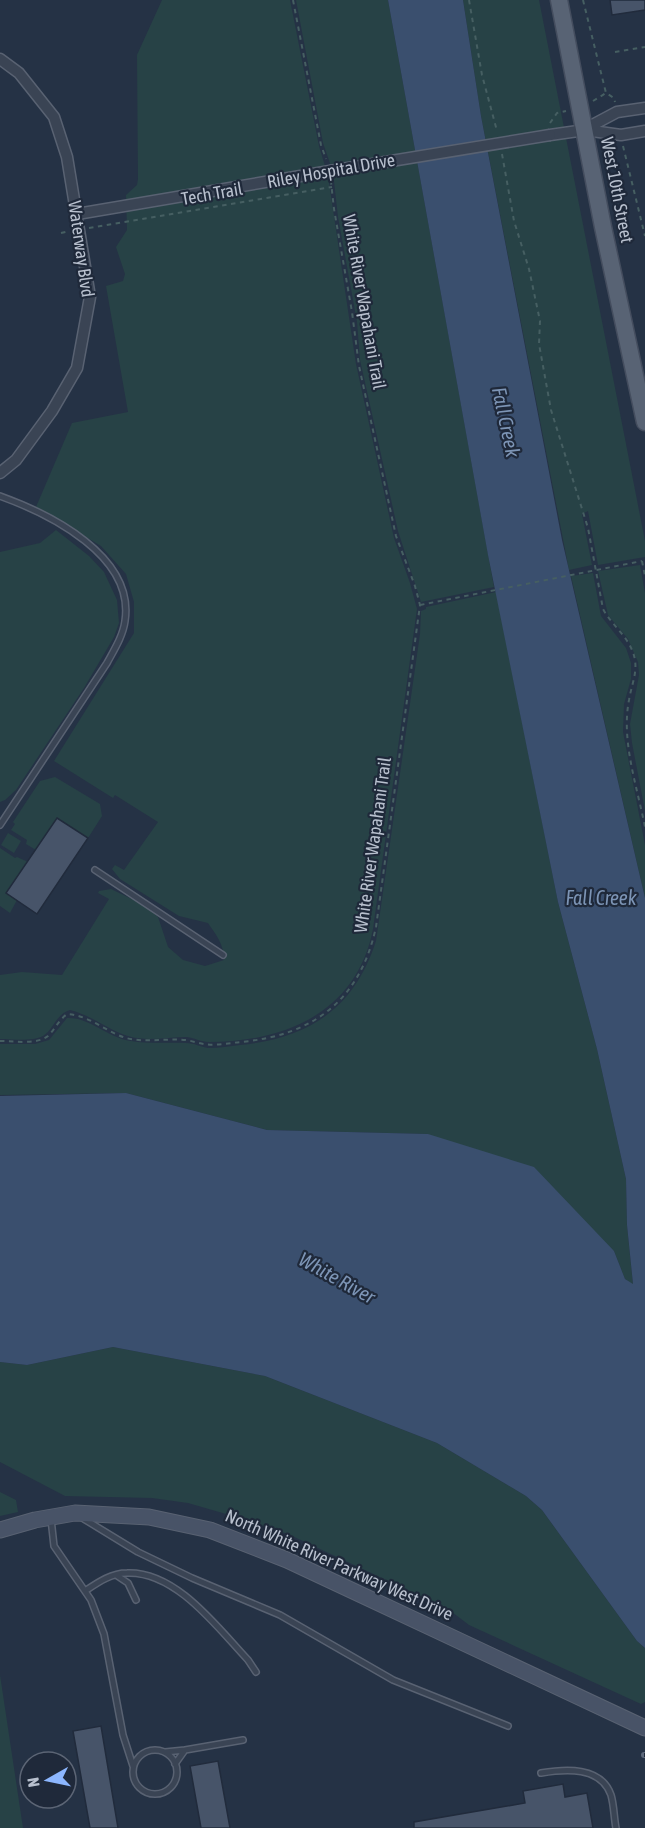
<svg xmlns="http://www.w3.org/2000/svg" width="645" height="1828" viewBox="0 0 645 1828" font-family="'Asap Condensed',sans-serif">
<style>
.green{fill:#274246}
.water{fill:#3a4f6e}
.building{fill:#475469;stroke:#212b3c;stroke-width:1.5}
.lines{fill:none;stroke-linecap:round;stroke-linejoin:round}
.lane-casing{stroke:#596272;stroke-width:8}
.street-casing{stroke:#596272;stroke-width:13}
.secondary-casing{stroke:#596272;stroke-width:17}
.primary-casing{stroke:#444d5e;stroke-width:19}
.path{stroke:#465f62;stroke-width:2;stroke-dasharray:4.5 4.5;stroke-linecap:butt}
.lane{stroke:#3a4454;stroke-width:5}
.street{stroke:#3a4454;stroke-width:10}
.secondary{stroke:#485367;stroke-width:15}
.primary{stroke:#586374;stroke-width:16}
.rail-casing{stroke:#5c687b;stroke-width:6}
.rail{stroke:#1f293a;stroke-width:4;stroke-dasharray:11;stroke-linecap:butt}
.street-bridge-casing{stroke:#596272;stroke-width:13;stroke-linecap:butt}
.path-bridge{stroke:#465f62;stroke-width:2;stroke-dasharray:4.5 4.5;stroke-linecap:butt}
.street-bridge{stroke:#3a4454;stroke-width:10}
.labels{text-anchor:middle;stroke-width:4.5;stroke-linejoin:round;paint-order:stroke}
.street-label{font-size:18px;fill:#b8c0ce;stroke:#1f293a}
.water-label{font-size:20px;font-style:italic;fill:#7d95b6;stroke:#1f293a}
</style>
<rect width="100%" height="100%" fill="#253245"/>
<path class="green" d="M162,0h128l29,146 9,30 28,188 38,174 16,45 7,26 -44,320c-16,82 -86,113 -164,113 -8,0 -14,-4 -22,-5 -19,0 -41,5 -59,-1 -20,-6 -37,-21 -58,-26 -14,4 -16,19 -27,26 -11,6 -31,3 -43,3v-64l22,-3 40,3 47,-76 -11,-6 1,-2 12,-2 35,17 12,11 10,30 15,13 22,6 19,-6c0,-16 -8,-25 -16,-37l-29,-7 -59,-37 -8,-10 3,-4 9,5 34,-48 -43,-27 -2,3 -59,-37 80,-128v-31l-8,-28 -25,-28 -65,-39 36,-84 56,-11 -22,-126 17,-5 2,-7 -9,-27 11,-17 -1,-35 11,-10 1,-6 -1,-124z
M296,0h92l106,587 -73,15 -23,-71 -38,-171 -3,-38 -19,-105 -5,-45 -10,-29z
M463,0h76l106,541v16l-47,8 -10,-54 -6,3 10,51 -23,5 -88,-454z
M56,530l33,26 15,16 13,28 2,23 -5,14 -30,51 -68,102 -11,10 -5,2v-250l40,-9z
M640,565l5,28v218l-13,-68 -2,-19 9,-49 -1,-13 -10,-23 -20,-24 -10,-44z
M593,573l8,43 25,32 5,15v16l-7,25 -1,28 22,113v53l-74,-322z
M496,592l62,310 39,147 29,130 1,46 6,60 -8,-6 -11,-28 -186,-117 -161,-4 -141,-37 -126,2v-51h35l14,-4 18,-22c23,-1 41,20 64,23 18,3 37,1 55,2 8,0 15,4 22,5 11,0 22,-2 32,-3 69,-7 114,-36 136,-104l44,-307 1,-23 5,-2v-2z
M55,777l45,27 2,12 -14,22 -31,-20 -21,32 -10,-6 1,-4 -16,-10 4,-6 -2,-2 27,-41z
M8,833l13,8 -7,12 -13,-8z
M0,848l15,10 2,-1 11,5 -22,31 11,7 -7,13 -10,-7z
M113,1347l152,29 172,67 89,53 16,14 95,131 8,7v54l-4,2 -172,-79 -21,-16 -160,-75 -55,-18 -45,-13 -36,-5 -87,-2 -65,-34v-100l27,3z
M0,1492l16,8 2,12 -18,4z
M0,1675l23,153h-23z"/>
<path class="water" d="M388,0h75l18,116 81,424 83,358v750l-8,-7 -95,-131 -16,-14 -89,-53 -172,-67 -152,-29 -86,18 -27,-3v-266l126,-3 141,37 161,4 106,33 80,84 11,28 8,5 -6,-59 -1,-46 -29,-130 -39,-147 -70,-347z"/>
<path class="building" d="M610,0h35v10l-33,5z
M57,818l31,20 -51,76 -31,-21z
M101,1726l17,102h-28l-17,-97z
M218,1761l12,67h-29l-11,-62z
M563,1784l2,13 22,-4 6,35h-179v-6l111,-19 -2,-12z"/>
<g class="lines">
<defs>
<path id="lane" d="M0,496c50,18 135,60 125,125 -2,15 -11,29 -18,42l-107,162
M95,870l128,85
M51,1519l3,27 37,54 13,34 19,101 10,31
M84,1519l54,33 54,26 88,37 113,65 115,46
M116,1575l12,8 8,17
M85,1591c12,-8 26,-18 42,-18 49,-2 90,54 121,87l8,12
M185,1750l58,-10
M133 1772a22 22 0 1 1 44 0a22 22 0 1 1-44 0Z
M165,1752l20,-2 -10,14
M541,1773c24,-4 60,-7 70,22 3,10 3,23 5,33"/>
<path id="street" d="M0,59l19,14 35,44 13,40 23,140 -13,71 -25,43 -36,49 -16,13
M585,129l32,-17 28,-4
M550,135l35,-5 36,5 24,-4
M77,214l253,-43"/>
<path id="secondary" d="M0,1530l35,-10 40,-7 74,4 61,13 77,30 358,168"/>
<path id="primary" d="M559,0l44,227 42,195"/>
</defs>
<use href="#lane" class="lane-casing"/>
<use href="#street" class="street-casing"/>
<use href="#secondary" class="secondary-casing"/>
<use href="#primary" class="primary-casing"/>
<path class="path" d="M293,0l28,145 5,14
M469,0l13,75 15,56
M583,0l23,93 8,5 1,4
M615,52l30,-5
M593,101l13,-8
M550,123l7,-10 9,-2
M623,146l22,90
M502,154l12,67 15,48 11,52 -1,23 12,66 37,118 15,81c8,15 23,26 29,41 8,18 0,32 -3,50 -8,41 8,86 16,127
M89,228l243,-41
M61,233l8,-2
M642,561l3,15
M0,1041c13,0 37,4 48,-5 7,-7 11,-16 19,-22 22,1 39,18 59,24 20,5 40,0 60,2 6,1 12,3 18,4 12,2 25,-1 37,-2 73,-7 119,-42 135,-115l44,-322 -5,-19 -19,-50 -37,-170 -7,-54 -18,-103 -3,-27"/>
<use href="#lane" class="lane"/>
<use href="#street" class="street"/>
<use href="#secondary" class="secondary"/>
<use href="#primary" class="primary"/>
<defs>
<path id="rail" d="M644,1755h1"/>
</defs>
<use href="#rail" class="rail-casing"/>
<use href="#rail" class="rail"/>
<defs>
<path id="street-bridge" d="M330,171l220,-36"/>
</defs>
<use href="#street-bridge" class="street-bridge-casing"/>
<path class="path-bridge" d="M420,605l222,-44"/>
<use href="#street-bridge" class="street-bridge"/>
</g>
<g class="labels">
<g class="street-label">
<text transform="translate(331 171) rotate(-10)" y="6">Riley Hospital Drive</text>
<text transform="translate(617 190) rotate(79)" y="6">West 10th Street</text>
<text transform="translate(212 194) rotate(-10)" y="6">Tech Trail</text>
<text transform="translate(81 249) rotate(82)" y="6">Waterway Blvd</text>
<text transform="translate(364 302) rotate(80)" y="6">White River Wapahani Trail</text>
<text transform="translate(373 845) rotate(-82)" y="6">White River Wapahani Trail</text>
<text transform="translate(339 1565) rotate(24)" y="6">North White River Parkway West Drive</text>
</g>
<g class="water-label">
<text transform="translate(506 422) rotate(78)" y="7">Fall Creek</text>
<text x="601" y="905">Fall Creek</text>
<text transform="translate(337 1278) rotate(29)" y="7">White River</text>
</g>
</g>
<g transform="translate(48 1780) rotate(261)"><circle r="28" fill="#1f293a" stroke="#5c6575" stroke-width="1.5"/>
<path d="M0-4.5L10 22L0 15L-10 22Z" fill="#8cb6fe"/>
<text y="-9" font-size="16" font-weight="bold" text-anchor="middle" fill="#b8c0ce">N</text>
</g>
</svg>
